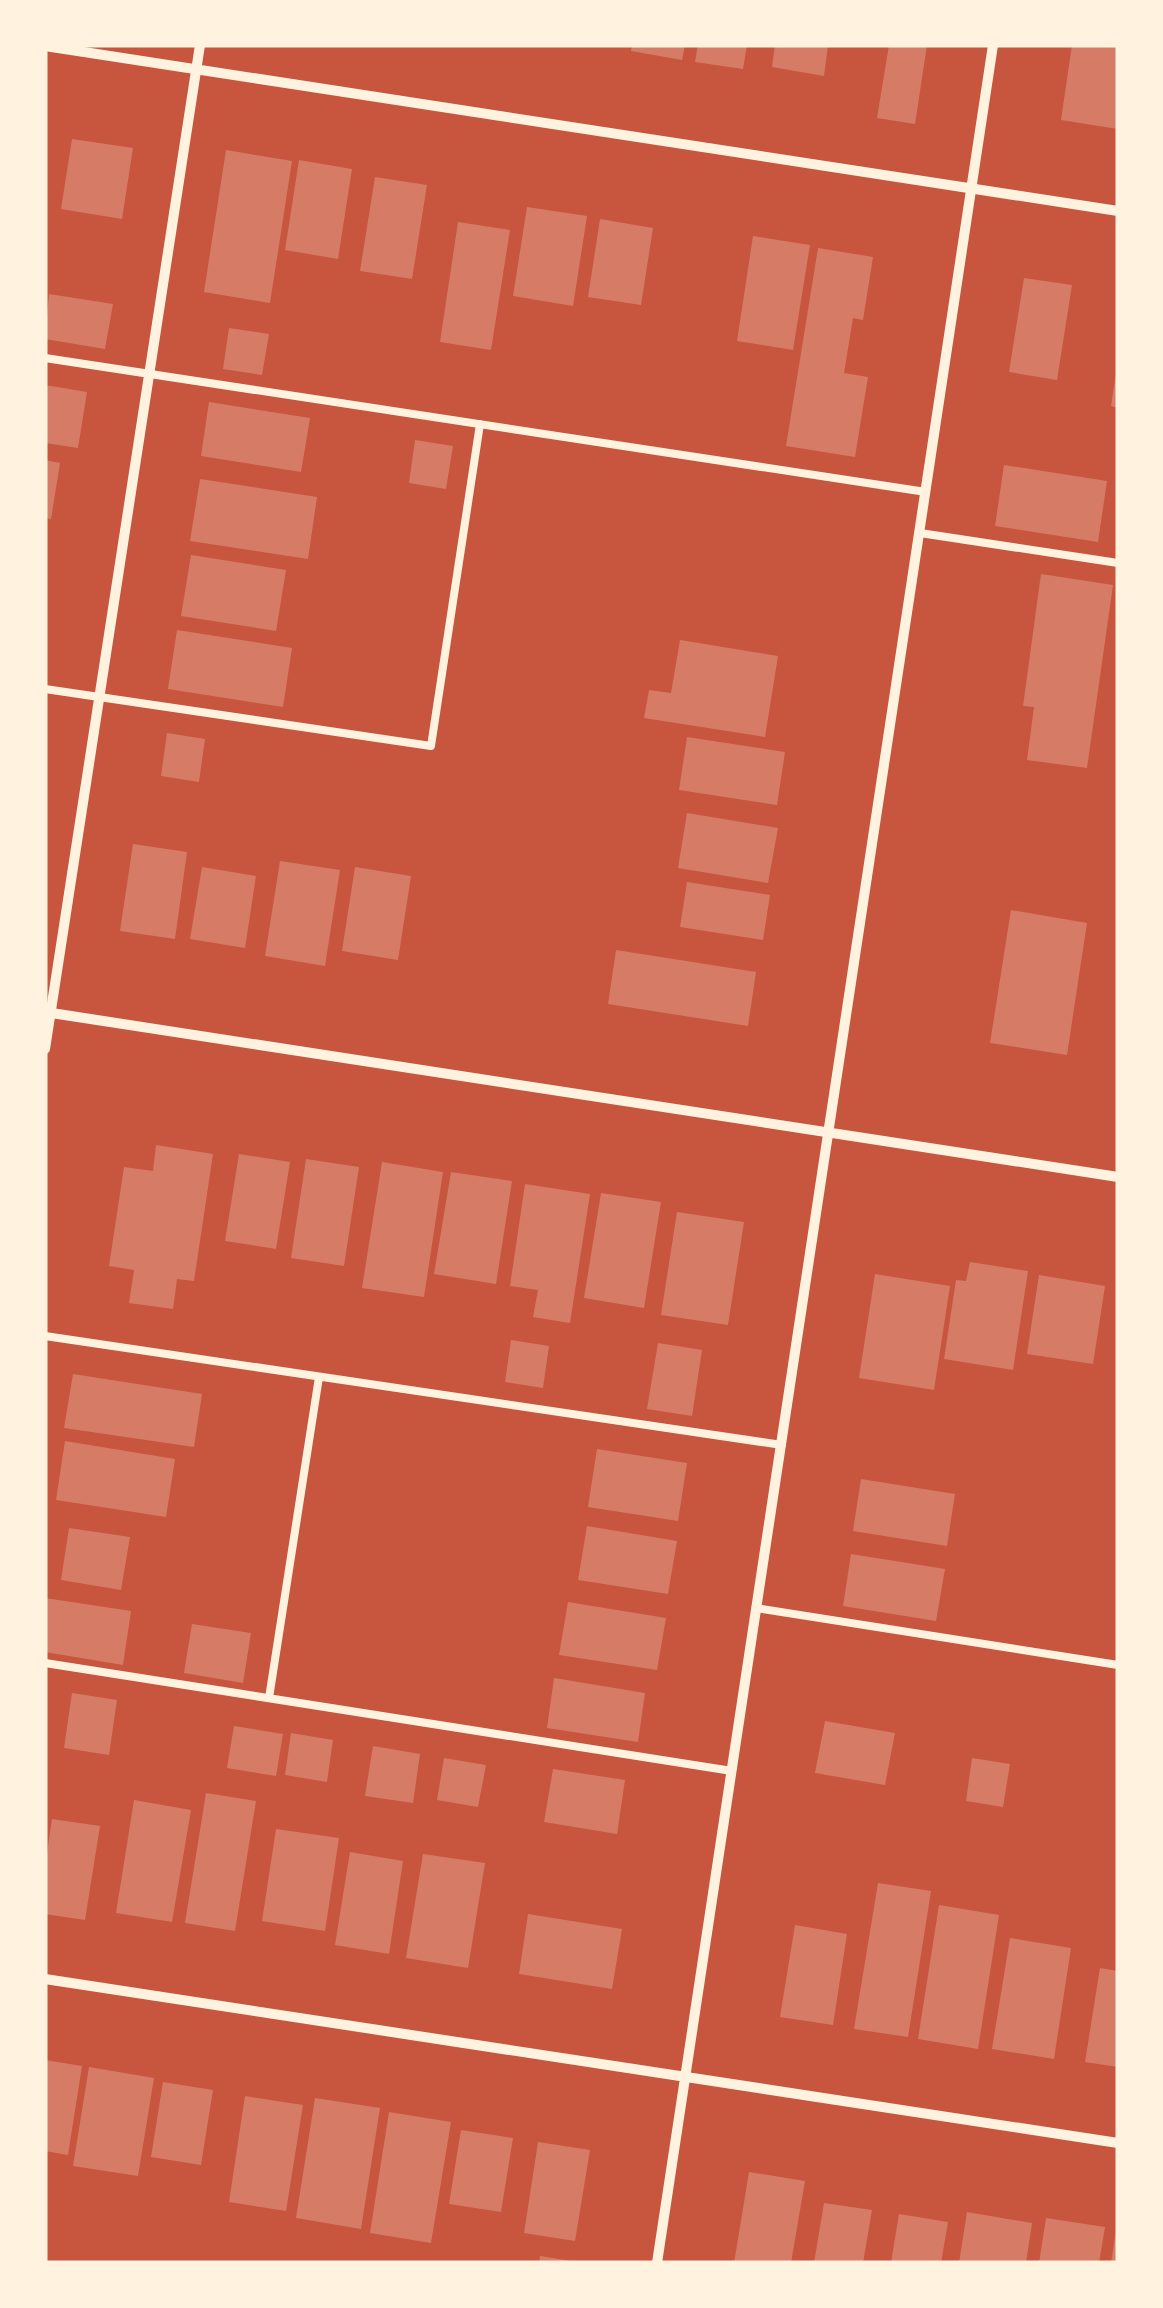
<svg xmlns="http://www.w3.org/2000/svg" width="1163" height="2308" viewBox="0 0 1163 2308" font-family="'DM Sans',sans-serif">
<style>
.building{fill:#d67c66}
.lines{fill:none;stroke-linecap:round;stroke-linejoin:round}
.service{stroke:#fff3e0;stroke-width:8}
.minor{stroke:#fff3e0;stroke-width:10}
</style>
<rect width="100%" height="100%" fill="#c8553d"/>
<path class="building" d="M632,45h53l-3,15 -51,-9z
M698,45h49l-4,24 -48,-7z
M775,45h53l-4,31 -52,-9z
M889,45h38l-12,79 -38,-6z
M1072,45l46,1v83l-57,-9z
M72,139l61,9 -11,71 -61,-10z
M226,150l66,11 -22,142 -66,-11z
M299,160l53,9 -14,90 -53,-9z
M375,177l52,8 -15,94 -52,-8z
M527,207l60,9 -14,90 -60,-10z
M600,219l53,9 -12,77 -53,-8z
M458,222l52,8 -19,120 -51,-8z
M753,236l57,9 -17,105 -56,-9z
M818,248l55,9 -10,63 -10,-2 -9,55 24,4 -13,80 -69,-11z
M1024,278l48,7 -15,95 -48,-8z
M49,294l64,10 -8,45 -60,-10z
M229,328l40,6 -7,41 -39,-6z
M1116,373h2v35l-7,-2z
M45,385l42,7 -9,56 -33,-5z
M209,402l101,16 -9,54 -100,-16z
M415,440l38,6 -7,43 -37,-6z
M45,460l15,3 -9,56 -6,-1z
M1004,465l103,16 -9,61 -103,-16z
M200,479l117,18 -9,62 -118,-18z
M191,555l95,15 -10,61 -95,-15z
M1041,574l72,11 -26,183 -60,-8 7,-53 -11,-1z
M177,630l115,18 -9,59 -115,-18z
M680,640l98,16 -13,81 -121,-19 5,-28 22,3z
M167,733l38,6 -6,43 -38,-6z
M687,737l98,15 -8,53 -98,-15z
M687,813l91,15 -10,55 -90,-15z
M133,844l54,8 -12,87 -55,-8z
M280,861l60,9 -15,96 -60,-10z
M202,867l54,9 -11,72 -55,-9z
M355,867l56,9 -13,84 -56,-9z
M687,882l83,13 -7,45 -83,-13z
M1011,910l76,13 -20,132 -77,-12z
M616,950l140,22 -8,54 -140,-22z
M156,1145l57,9 -19,127 -17,-2 -4,30 -44,-6 5,-33 -25,-4 15,-99 29,4z
M239,1154l51,8 -14,87 -51,-8z
M306,1159l53,8 -15,99 -53,-8z
M382,1162l61,10 -19,125 -62,-9z
M451,1172l61,9 -16,103 -62,-10z
M525,1184l65,10 -20,129 -37,-6 5,-27 -28,-4z
M601,1193l60,9 -17,106 -60,-10z
M677,1212l67,10 -16,103 -67,-10z
M970,1262l58,9 -15,99 -69,-11 12,-79 10,1z
M875,1274l75,12 -16,104 -75,-12z
M1039,1275l66,11 -12,78 -66,-10z
M511,1340l38,6 -6,42 -38,-6z
M658,1343l44,7 -10,66 -45,-7z
M73,1374l129,20 -8,53 -130,-19z
M65,1441l110,18 -9,58 -110,-17z
M597,1449l90,14 -9,58 -90,-14z
M861,1479l94,15 -8,52 -94,-15z
M587,1526l90,15 -9,53 -90,-14z
M69,1528l61,9 -9,53 -60,-10z
M851,1554l94,15 -9,52 -93,-15z
M45,1598l86,13 -8,54 -78,-13z
M568,1602l98,16 -9,52 -98,-15z
M192,1624l59,9 -8,50 -59,-10z
M554,1678l91,15 -7,49 -91,-14z
M72,1693l45,7 -8,55 -45,-7z
M825,1721l70,12 -10,52 -70,-12z
M234,1726l49,8 -7,42 -49,-8z
M291,1733l42,7 -6,42 -42,-7z
M373,1746l47,8 -7,49 -48,-7z
M444,1758l42,7 -8,42 -41,-7z
M972,1758l38,6 -7,43 -37,-6z
M553,1769l72,11 -8,54 -73,-12z
M206,1793l50,8 -21,130 -50,-8z
M134,1800l57,10 -19,112 -56,-9z
M52,1819l48,7 -15,94 -40,-6v-48z
M276,1829l63,9 -14,93 -63,-10z
M350,1852l53,9 -14,93 -54,-9z
M423,1854l62,9 -17,105 -62,-10z
M878,1883l53,8 -23,146 -54,-8z
M939,1905l60,10 -21,134 -60,-10z
M528,1914l94,15 -10,60 -93,-15z
M795,1925l52,9 -14,91 -53,-8z
M1010,1938l61,10 -17,111 -62,-10z
M1100,1968l18,3v96l-33,-5z
M45,2060l37,6 -14,89 -23,-4z
M89,2067l65,11 -16,98 -65,-10z
M163,2082l50,8 -12,75 -50,-8z
M245,2096l58,9 -17,106 -57,-9z
M315,2098l65,10 -19,121 -65,-11z
M389,2112l62,10 -20,121 -61,-10z
M461,2130l52,8 -12,74 -52,-8z
M538,2142l52,8 -15,91 -51,-8z
M749,2172l56,9 -14,82h-57z
M824,2203l48,7 -9,53h-49z
M967,2212l65,11 -6,40h-67z
M899,2214l49,8 -7,41h-50z
M1046,2218l59,9 -6,36h-60z
M1116,2231l2,32h-7z
M540,2256l31,5v2h-32z"/>
<g class="lines">
<path class="service" d="M45,358l881,134
M920,533l198,30
M45,689l386,57 49,-322
M45,1336l737,109
M756,1608l362,57
M45,1663l687,108
M269,1698l50,-321"/>
<path class="minor" d="M45,46l1073,165
M45,1012l1073,165
M45,1049l155,-1004
M45,1979l1073,164
M657,2263l336,-2218"/>
</g>
<rect width="1163" height="2308" fill="none" stroke="#fff3e0" stroke-width="95"/>
</svg>
